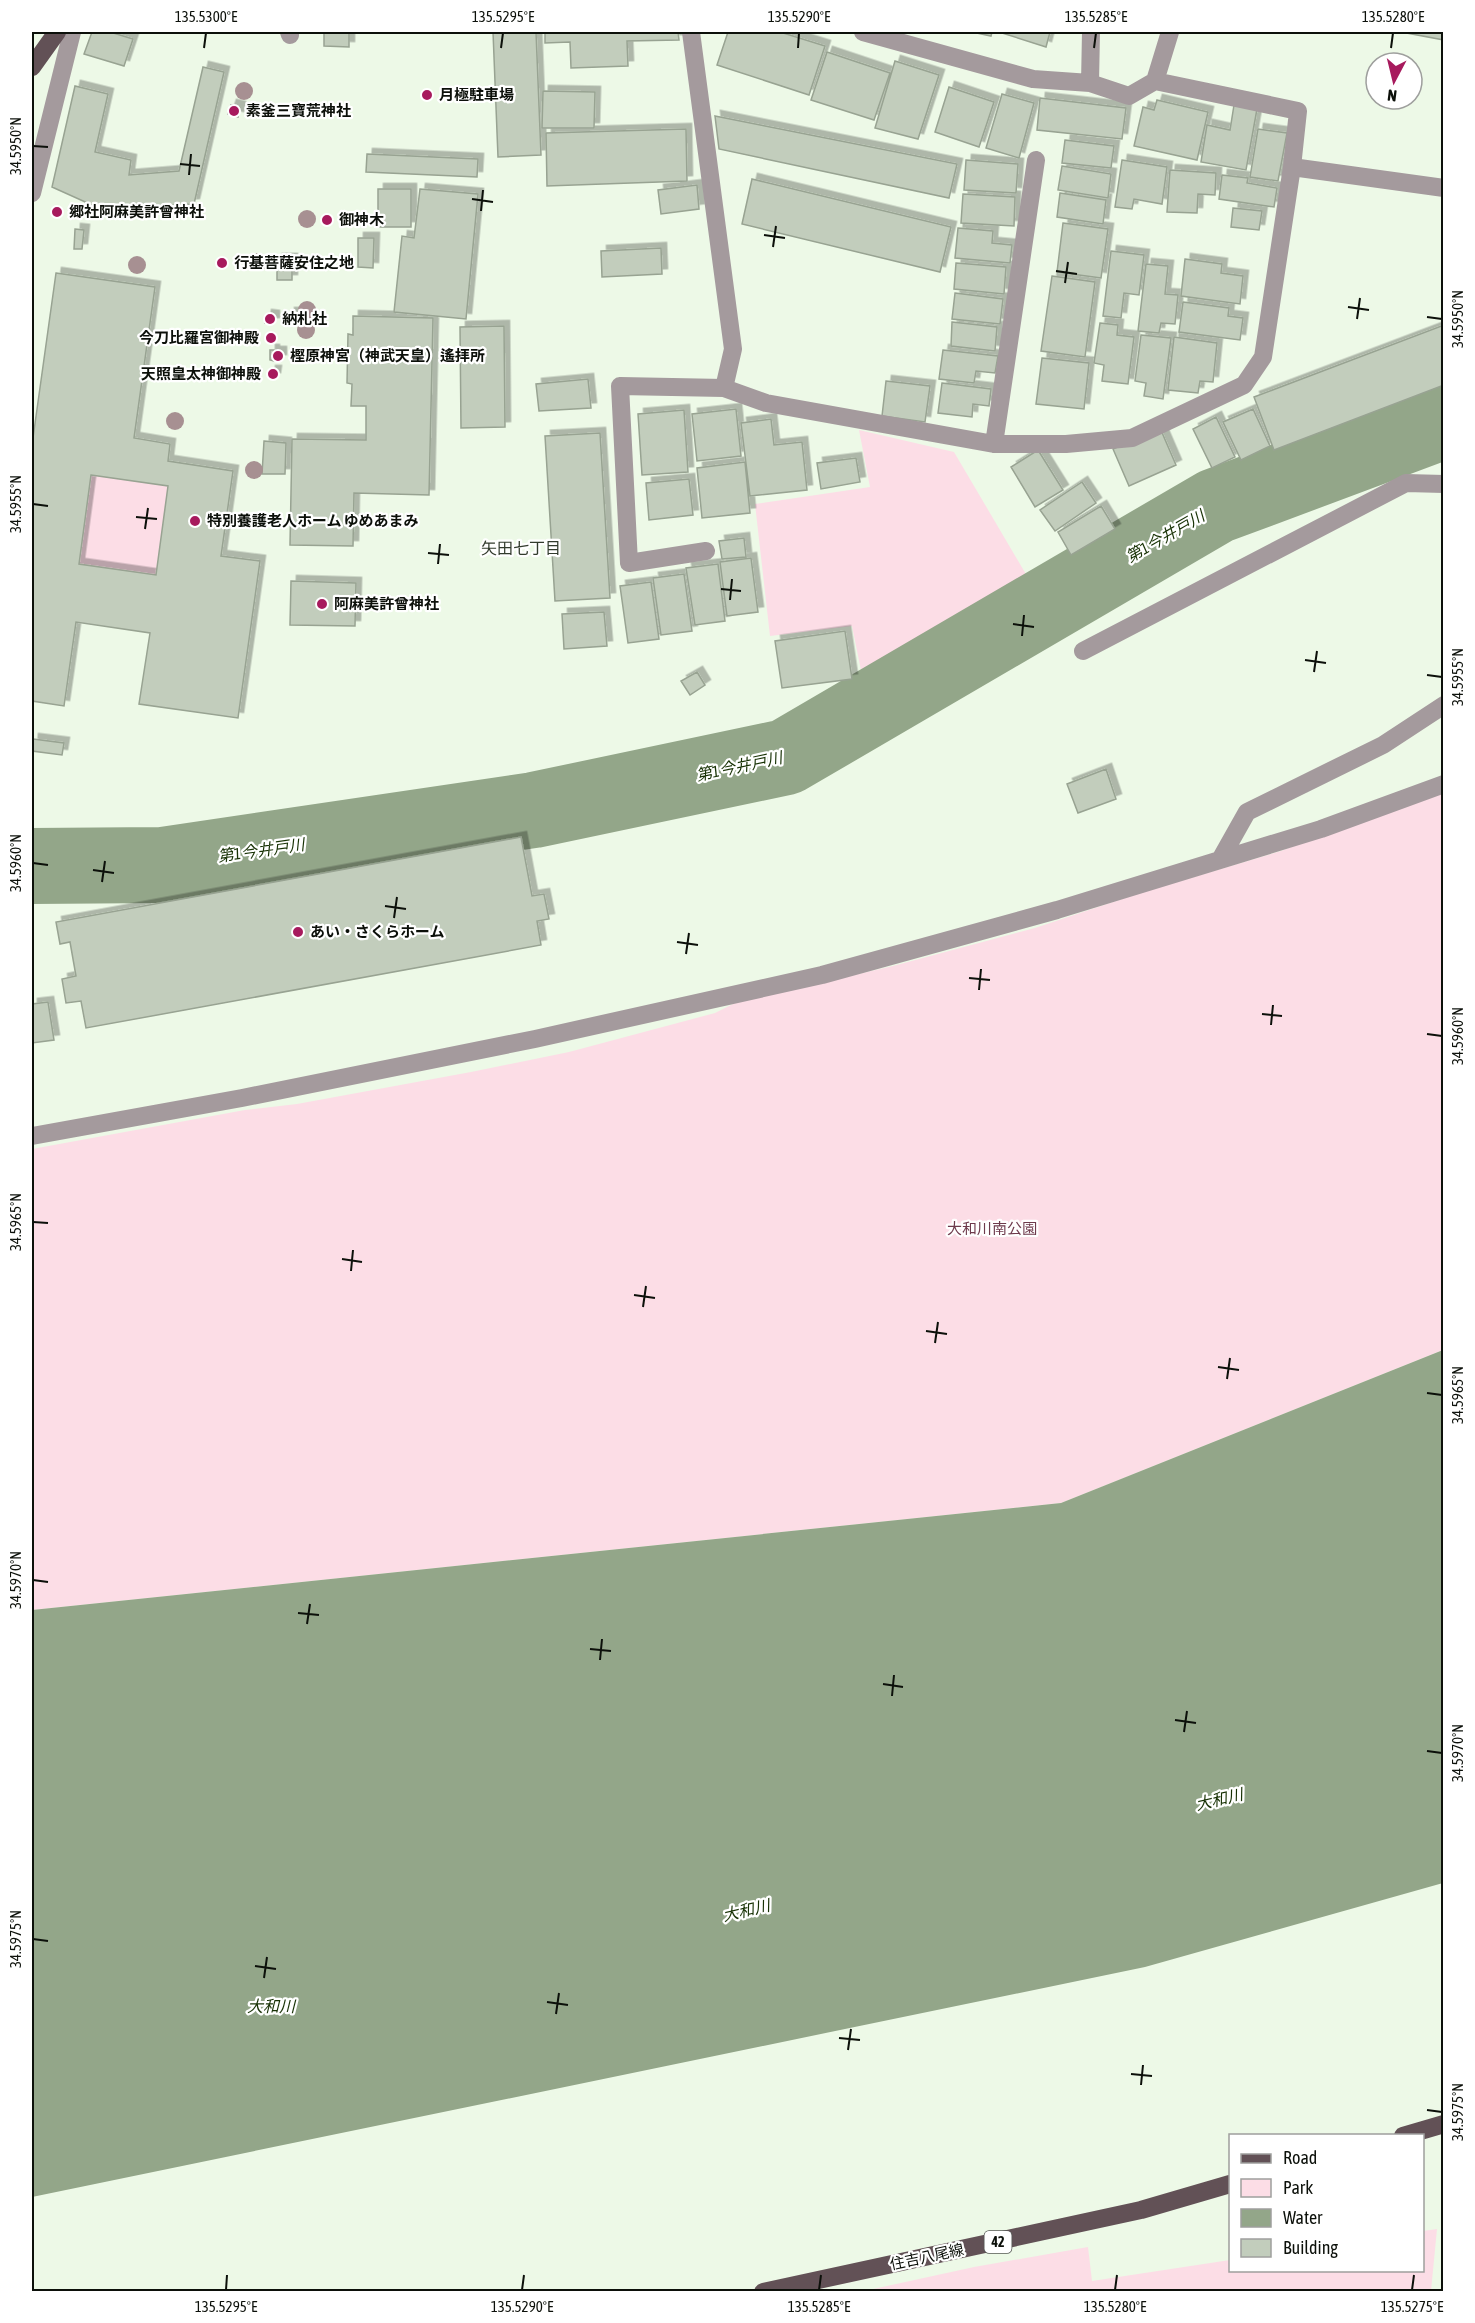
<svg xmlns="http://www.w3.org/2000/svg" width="1475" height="2323" viewBox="0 0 1475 2323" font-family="'Asap Condensed','Noto Sans JP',sans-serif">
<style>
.green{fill:#fcdde6}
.water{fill:#93a689}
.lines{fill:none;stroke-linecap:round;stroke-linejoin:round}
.river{stroke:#93a689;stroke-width:76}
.building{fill:#c2cdbc;stroke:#98a392;stroke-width:1.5;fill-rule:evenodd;filter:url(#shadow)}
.minor{stroke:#a49a9d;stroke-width:18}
.major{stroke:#625156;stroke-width:18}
.tree{fill:#a79092}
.ticks{fill:none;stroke:#0c100a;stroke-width:2}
.poi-dot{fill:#a71a5d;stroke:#fff;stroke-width:2}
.labels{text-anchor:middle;stroke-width:4.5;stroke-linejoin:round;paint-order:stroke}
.shield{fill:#fff;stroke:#555854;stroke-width:1.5}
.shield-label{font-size:14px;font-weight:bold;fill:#0c100a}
.poi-label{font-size:15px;font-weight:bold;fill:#0c100a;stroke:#fff;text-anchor:start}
.park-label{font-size:15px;fill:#6e3a4c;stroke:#fff}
.street-label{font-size:15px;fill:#0c100a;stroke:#fff}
.water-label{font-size:16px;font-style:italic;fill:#173104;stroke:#fff}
.neighbourhood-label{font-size:16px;fill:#323b2d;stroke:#fff}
.neatline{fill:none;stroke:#0c100a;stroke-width:2}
.ticks-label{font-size:15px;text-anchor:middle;fill:#0c100a}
</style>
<defs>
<filter id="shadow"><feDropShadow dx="5.5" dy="-5.5" stdDeviation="0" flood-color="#0004"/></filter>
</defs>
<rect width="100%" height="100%" fill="#edf9e7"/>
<path class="green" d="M859,430l95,22 76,129 -134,84 -33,15 -11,-54 -82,10 -15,-132 115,-17z
M91,475l77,11 -12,89 -77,-11z
M1443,789v561l-382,153 -1029,107v-461l213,-39 52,-6 174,-32 98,-20 146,-39 22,-11 156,-36 142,-38 105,-35 141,-42z
M1437,2229l-6,62h-567l110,-24 114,-20 4,34 138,-21v10h192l1,-39z"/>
<path class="water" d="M1443,1350v533l-298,84 -1113,230v-587l1029,-107z"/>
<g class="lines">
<path class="river" d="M32,866l130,-1 372,-55 252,-53 430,-251 228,-85"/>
</g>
<path class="building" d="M92,32h18l23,7 -9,27 -40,-12z
M128,32h49l-49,1z
M324,32h25v15l-25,-1z
M493,32h43l5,123 -43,2z
M545,32h133l1,8 -52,1 1,25 -57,2 -1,-26 -25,1z
M728,32h52l45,14 -16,49 -92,-30z
M972,32h20l-1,4z
M999,32h51l-4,15z
M1401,32h43v8z
M827,52l63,21 -16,47 -63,-20z
M895,61l44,14 -21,64 -43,-11z
M203,67l21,5 -30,132 -91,6 -51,-23 23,-101 33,8 -13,58 36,8 -2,15 50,-4z
M949,87l45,15 -15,45 -44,-15z
M543,91l52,1 -1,36h-52z
M1002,94l32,9 -15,55 -33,-10z
M1040,98l86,10 -4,31 -85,-9z
M1157,100l51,12 -11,48 -63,-14 9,-39 11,3z
M231,105l9,2 -2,10 -10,-3z
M1234,105l23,4 -11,61 -45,-8 6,-37 23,5z
M715,116l242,48 -8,34 -230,-49z
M686,129l1,52 -140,5 -1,-53z
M1258,129l29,4 -9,48 -28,-4z
M1065,140l49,6 -3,22 -49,-5z
M367,154l111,5 -1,18 -111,-5z
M966,160l52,4 -2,29 -52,-3z
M1122,160l45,7 -5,37 -28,-5 -2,10 -17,-2z
M1062,166l49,8 -3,24 -50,-8z
M1170,170l46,3 -1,22 -17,-1 -1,19 -30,-1z
M1222,175l26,3 -1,5 30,5 -3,19 -55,-8z
M752,179l199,48 -11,45 -198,-48z
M697,185l2,24 -38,5 -3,-24z
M378,189h33v38h-33z
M420,189l58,5 -12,125 -72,-7 8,-76 12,2z
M1060,193l46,7 -3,24 -46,-7z
M963,194l52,3 -1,29 -53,-3z
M1233,208l29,3 -3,19 -28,-3z
M1063,223l45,6 -7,49 -44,-6z
M958,228l35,3 -1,12 20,2 -2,18 -55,-5z
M75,229l9,1 -2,19h-8z
M358,238h16l-1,30 -15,-1z
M661,248l1,26 -60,3 -1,-26z
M1111,251l33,4 -5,40 -15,-2 -3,25 -18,-2z
M277,259h15v21h-15z
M1185,259l37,5 -1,9 22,3 -3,28 -59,-8z
M956,263l50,4 -2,27 -50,-5z
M1146,264l22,2 -3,28 13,1 -3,29 -14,-1 -2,10 -21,-2z
M56,273l99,14 -21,151 36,6 -2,17 65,10 -12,85 39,5 -22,157 -99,-14 11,-71 -74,-11 -12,84 -32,-5v-256zM91,475l77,11 -12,89 -77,-11z
M1052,276l43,6 -10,75 -44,-6z
M955,293l48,6 -3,25 -48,-5z
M1183,302l46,6 -1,8 15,2 -3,22 -61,-8z
M289,313h5v12h-4z
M266,315l8,1v7h-9z
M353,316l80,2 -4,177 -75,-2 -1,53 -63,-1 2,-106 74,1v-34h-15l1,-22 -5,-1 1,-49 5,1z
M952,322l45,5 -2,24 -44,-5z
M1100,323l18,2 -1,10 17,2 -6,47 -26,-3 2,-16 -10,-2z
M1444,325v60l-170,65 -20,-53z
M504,326l1,101 -44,1 -1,-101z
M1141,335l30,3 -8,61 -19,-3 2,-13 -11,-2z
M1174,337l43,6 -4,39 -13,-1 -2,12 -30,-3z
M270,350h4v11l-4,-1z
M943,350l55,6 -3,17 -19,-2 -2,12 -35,-4z
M275,352h6v8h-6z
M1042,358l47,5 -5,46 -48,-5z
M270,371h6l-1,7 -5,-1z
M588,379l3,29 -52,3 -3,-27z
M886,381l44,5 -5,36 -43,-6z
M942,383l49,6 -2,17 -16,-2 -1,13 -34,-4z
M736,409l5,47 -44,5 -5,-47z
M1253,409l17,37 -29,14 -18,-38z
M684,410l4,62 -46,3 -4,-61z
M1216,417l19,40 -23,11 -19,-39z
M771,419l3,26 28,-3 5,48 -57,6 -9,-73z
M1160,428l16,37 -47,21 -16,-37z
M600,433l10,165 -55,3 -10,-165z
M264,441l22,2 -1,31h-23z
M1038,450l25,40 -28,17 -24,-40z
M856,458l4,24 -39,7 -4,-26z
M745,462l5,51 -48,5 -5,-50z
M689,479l4,36 -44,5 -3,-37z
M1082,482l14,21 -41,28 -15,-21z
M1101,506l14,23 -44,26 -13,-23z
M744,538l2,19 -24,2 -3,-18z
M751,558l7,54 -31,4 -7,-54z
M718,564l7,57 -30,4 -9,-57z
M684,574l8,57 -31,4 -8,-57z
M291,581l65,2 -1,43 -65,-1z
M651,582l8,57 -31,4 -8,-57z
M604,612l3,34 -43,3 -2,-35z
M845,631l7,48 -70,9 -7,-47z
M697,672l8,13 -15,10 -9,-14z
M33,739l31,4 -2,12 -30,-4z
M1106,769l10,30 -38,14 -11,-29z
M521,837l11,59 12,-2 5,25 -12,2 4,24 -455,83 -5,-27 -15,2 -4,-24 14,-3 -6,-34 -10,2 -4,-22z
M48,1002l6,38 -22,3v-39z"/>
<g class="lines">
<path class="minor" d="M289,32l1,3
M691,32l42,317 -9,39
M863,32l170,47 57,4 39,13 26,-15
M1170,32l-15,49 143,30 -6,56 152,21
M1090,83l1,-51
M32,193l40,-161
M994,444l42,-284
M706,551l-77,12 -9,-177 104,2 42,15 228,41h72l66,-6 112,-53 19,-28 29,-190
M1083,651l323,-168 38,1
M1220,860l27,-48 136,-67 61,-40
M32,1136l210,-38 293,-59 287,-64 235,-65 264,-81 123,-45"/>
<path class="major" d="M32,67l25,-35
M1403,2136l41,-12
M763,2292l378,-82 89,-26"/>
</g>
<g class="tree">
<circle cx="244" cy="91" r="9"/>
<circle cx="307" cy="219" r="9"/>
<circle cx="259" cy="262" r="9"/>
<circle cx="137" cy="265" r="9"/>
<circle cx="307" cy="310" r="9"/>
<circle cx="306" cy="330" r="9"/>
<circle cx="175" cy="421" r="9"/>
<circle cx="254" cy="470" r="9"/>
</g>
<path class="ticks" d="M204,48l2,-15M501,48l2,-15M798,48l1,-15M1094,48l2,-15M1391,48l2,-15M33,146l15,1M180,164l20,2M189,175l2,-21M472,199l21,3M481,211l2,-21M764,235l21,3M773,247l3,-21M1056,271l21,3M1065,283l3,-21M1348,307l21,3M1427,317l15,2M1357,319l3,-21M33,504l15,2M136,517l21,2M145,529l3,-21M428,553l21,2M438,564l2,-20M721,589l20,2M730,600l2,-21M1013,624l21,3M1022,636l2,-21M1305,660l21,3M1314,672l3,-21M1427,675l15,2M33,863l15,2M93,870l21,3M102,882l3,-21M385,906l21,3M394,918l3,-21M677,942l21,3M686,954l3,-21M969,978l21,2M979,990l2,-21M1262,1014l20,2M1271,1025l2,-20M1427,1034l15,2M33,1222l15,1M342,1259l20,3M351,1271l2,-21M634,1295l21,3M643,1307l3,-21M926,1331l21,3M935,1343l3,-21M1218,1367l21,3M1227,1379l3,-21M1427,1393l15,2M33,1580l15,2M298,1613l21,2M307,1624l3,-20M590,1649l21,2M600,1660l2,-21M883,1684l20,3M892,1696l2,-21M1175,1720l21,3M1184,1732l3,-21M1427,1751l15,2M33,1939l15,2M255,1966l21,3M264,1978l3,-21M547,2002l21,3M556,2014l3,-21M839,2038l21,2M848,2050l3,-21M1131,2074l21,2M1141,2085l2,-20M1427,2110l15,2M226,2290l1,-15M522,2290l2,-15M819,2290l2,-15M1115,2290l2,-15M1412,2290l2,-15"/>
<g class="poi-dot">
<circle cx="427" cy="95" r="6"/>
<circle cx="234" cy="111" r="6"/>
<circle cx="57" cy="212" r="6"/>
<circle cx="327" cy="220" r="6"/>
<circle cx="222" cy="263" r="6"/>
<circle cx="270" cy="319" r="6"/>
<circle cx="271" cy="338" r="6"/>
<circle cx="278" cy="356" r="6"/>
<circle cx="273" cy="374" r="6"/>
<circle cx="195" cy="521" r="6"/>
<circle cx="322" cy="604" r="6"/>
<circle cx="298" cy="932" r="6"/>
</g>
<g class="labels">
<rect class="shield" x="984.5" y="2231" width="27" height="22" rx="4.5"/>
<g class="shield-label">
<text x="998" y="2247">42</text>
</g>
<g class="poi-label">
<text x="439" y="100">月極駐車場</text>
<text x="246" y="116">素釜三寶荒神社</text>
<text x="69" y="217">郷社阿麻美許曾神社</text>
<text x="339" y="225">御神木</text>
<text x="234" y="268">行基菩薩安住之地</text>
<text x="282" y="324">納札社</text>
<text x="259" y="343" text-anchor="end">今刀比羅宮御神殿</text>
<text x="290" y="361">樫原神宮（神武天皇）遙拝所</text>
<text x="261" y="379" text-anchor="end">天照皇太神御神殿</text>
<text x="207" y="526">特別養護老人ホーム ゆめあまみ</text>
<text x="334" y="609">阿麻美許曾神社</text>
<text x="310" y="937">あい・さくらホーム</text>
</g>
<g class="park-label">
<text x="992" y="1234">大和川南公園</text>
</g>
<g class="street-label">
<text transform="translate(927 2257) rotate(-12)" y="5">住吉八尾線</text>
</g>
<g class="water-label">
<text transform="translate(1165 536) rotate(-30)" y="6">第1今井戸川</text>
<text transform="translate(739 766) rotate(-12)" y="6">第1今井戸川</text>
<text transform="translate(261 850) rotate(-8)" y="6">第1今井戸川</text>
<text transform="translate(1219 1799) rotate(-13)" y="6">大和川</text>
<text transform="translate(746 1910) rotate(-13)" y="6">大和川</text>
<text x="271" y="2012">大和川</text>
</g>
<g class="neighbourhood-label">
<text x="521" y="554">矢田七丁目</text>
</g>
</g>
<rect width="1475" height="2323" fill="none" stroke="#ffffff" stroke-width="66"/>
<rect x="1229" y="2134" width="195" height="138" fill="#ffffff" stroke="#9e9f9d" stroke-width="1.5"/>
<rect x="1241" y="2154" width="30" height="9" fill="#625156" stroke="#9e9f9d" stroke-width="1.5"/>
<text x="1283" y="2164" font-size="18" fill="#0c100a">Road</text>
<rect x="1241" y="2179" width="30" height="18" fill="#fcdde6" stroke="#9e9f9d" stroke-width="1.5"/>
<text x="1283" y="2194" font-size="18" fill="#0c100a">Park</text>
<rect x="1241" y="2209" width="30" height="18" fill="#93a689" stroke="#9e9f9d" stroke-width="1.5"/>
<text x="1283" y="2224" font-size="18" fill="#0c100a">Water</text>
<rect x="1241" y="2239" width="30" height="18" fill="#c2cdbc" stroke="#9e9f9d" stroke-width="1.5"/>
<text x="1283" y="2254" font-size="18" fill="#0c100a">Building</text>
<g transform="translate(1394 81) rotate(187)"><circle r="28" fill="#ffffff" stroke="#9e9f9d" stroke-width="1.5"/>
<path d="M0-4.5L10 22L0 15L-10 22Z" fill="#a71a5d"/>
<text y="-9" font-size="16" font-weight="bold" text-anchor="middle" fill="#0c100a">N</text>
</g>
<rect x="33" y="33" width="1409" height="2257" class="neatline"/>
<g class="ticks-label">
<text x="206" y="22">135.5300°E</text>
<text x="503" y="22">135.5295°E</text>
<text x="799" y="22">135.5290°E</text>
<text x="1096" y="22">135.5285°E</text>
<text x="1393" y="22">135.5280°E</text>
<text transform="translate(16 146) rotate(-90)" y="5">34.5950°N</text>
<text transform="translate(1458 319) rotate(-90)" y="5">34.5950°N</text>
<text transform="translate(16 504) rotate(-90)" y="5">34.5955°N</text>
<text transform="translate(1458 677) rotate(-90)" y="5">34.5955°N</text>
<text transform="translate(16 863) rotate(-90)" y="5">34.5960°N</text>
<text transform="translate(1458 1036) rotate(-90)" y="5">34.5960°N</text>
<text transform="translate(16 1222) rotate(-90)" y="5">34.5965°N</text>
<text transform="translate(1458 1395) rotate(-90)" y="5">34.5965°N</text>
<text transform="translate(16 1580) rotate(-90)" y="5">34.5970°N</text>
<text transform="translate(1458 1753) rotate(-90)" y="5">34.5970°N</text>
<text transform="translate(16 1939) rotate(-90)" y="5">34.5975°N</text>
<text transform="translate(1458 2112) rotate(-90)" y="5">34.5975°N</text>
<text x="226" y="2312">135.5295°E</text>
<text x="522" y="2312">135.5290°E</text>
<text x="819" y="2312">135.5285°E</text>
<text x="1115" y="2312">135.5280°E</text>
<text x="1412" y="2312">135.5275°E</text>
</g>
</svg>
